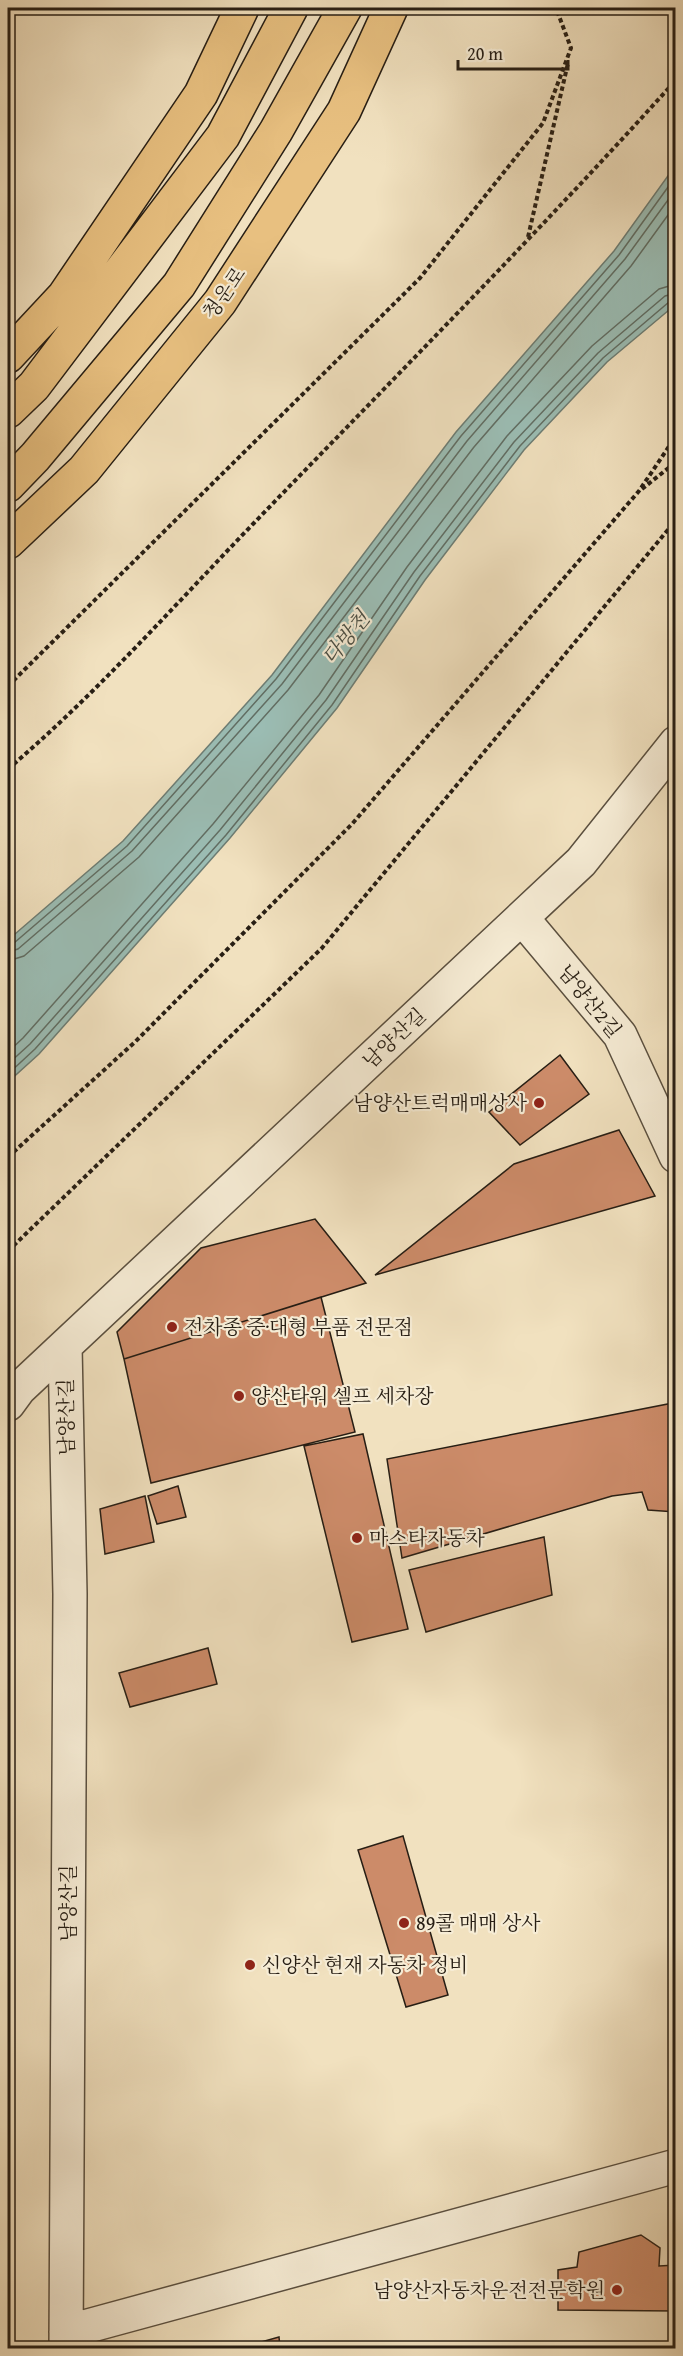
<svg xmlns="http://www.w3.org/2000/svg" width="683" height="2356" viewBox="0 0 683 2356" font-family="'Gentium Book Plus','Noto Serif KR',serif">
<style>
.water{fill:#9bbdb4;stroke:#6d7d74;stroke-width:1.5}
.lines{fill:none;stroke-linecap:round;stroke-linejoin:round}
.shore{stroke:#616e64;stroke-width:1.5}
.building{fill:#cc8b69;stroke:#271e14;stroke-width:1.5}
.minor-casing{stroke:#5a4f3f;stroke-width:36}
.major-casing{stroke:#271e14;stroke-width:36}
.path{stroke:#271e14;stroke-width:4;stroke-dasharray:4.5 3;stroke-linecap:butt}
.minor{stroke:#f6ecd5;stroke-width:33}
.major{stroke:#e8c080;stroke-width:33}
.poi-dot{fill:#8f2418;stroke:#f6ecd5;stroke-width:2}
.labels{text-anchor:middle;stroke-width:4.5;stroke-linejoin:round;paint-order:stroke}
.street-label{font-size:20px;fill:#271e14;stroke:#f6ecd5}
.poi-label{font-size:20px;fill:#271e14;stroke:#f6ecd5;text-anchor:start}
.water-label{font-size:21px;font-style:italic;fill:#4a4e44;stroke:#f6ecd5}
</style>
<rect width="100%" height="100%" fill="#f1e1bf"/>
<filter id="stains"><feTurbulence type="fractalNoise" baseFrequency=".00333" numOctaves="4"/><feColorMatrix values="0 0 0 0 .2 0 0 0 0 .09 0 0 0 0 .02 0 0 0 .5 -.17"/></filter>
<radialGradient id="worn" r=".72"><stop offset=".6" stop-color="#630" stop-opacity="0"/><stop offset="1" stop-color="#630" stop-opacity=".3"/></radialGradient>
<path class="water" d="M675,166v139l-68,57 -83,88 -99,130 -88,128 -107,130 -191,216 -31,28v-142l115,-99 149,-166 184,-243 158,-181z"/>
<g class="lines">
<path class="shore" d="M8,944l6,-1 113,-97 149,-167 185,-243 158,-181 57,-79
M8,952l10,-3 114,-98 150,-167 185,-243 158,-182 51,-70
M8,961l16,-5 115,-99 149,-167 186,-243 157,-181 45,-62
M8,1052l15,-14 190,-214 106,-129 88,-128 100,-131 85,-90 67,-57 17,-5
M8,1064l22,-20 190,-214 106,-130 88,-128 100,-130 84,-89 67,-57 11,-3
M8,1074l27,-25 191,-214 106,-130 88,-129 100,-130 83,-88 66,-56 7,-1"/>
</g>
<path class="building" d="M560,1055l29,39 -69,51 -31,-33z
M619,1130l36,66 -280,79 139,-111z
M315,1219l51,64 -242,76 -7,-27 84,-84z
M321,1297l34,135 -204,51 -27,-124z
M673,1403l3,109 -28,-2 -6,-18 -30,4 -210,62 -15,-99z
M363,1434l45,195 -56,13 -48,-196z
M178,1486l8,31 -29,7 -9,-28z
M145,1496l9,46 -49,12 -5,-45z
M544,1537l8,58 -126,37 -17,-62z
M208,1648l9,36 -87,23 -11,-34z
M403,1836l45,159 -42,12 -48,-157z
M641,2235l19,13 -1,18 17,-1v46l-118,-1v-40l19,-3 2,-15z
M279,2337l1,11h-40z"/>
<g class="lines">
<defs>
<path id="minor" d="M522,918l98,117 56,121
M65,1346l5,248 -4,754
M8,1404l11,-15 562,-527 95,-119
M66,2332l610,-166"/>
<path id="major" d="M8,356l56,-60 137,-202 41,-86
M8,411l26,-25 189,-250 68,-128
M8,485l27,-28 144,-172 97,-154 69,-123
M8,542l76,-72 136,-168 124,-191 47,-103"/>
</defs>
<use href="#minor" class="minor-casing"/>
<use href="#major" class="major-casing"/>
<path class="path" d="M528,237l40,-174
M642,489l34,-27
M8,686l412,-408 123,-155 28,-75 -15,-40
M8,769c88,-75 165,-162 245,-245 142,-147 286,-292 423,-444
M8,1157l127,-115 217,-218 287,-333 37,-55
M8,1251l314,-303 354,-428"/>
<use href="#minor" class="minor"/>
<use href="#major" class="major"/>
</g>
<g class="poi-dot">
<circle cx="539" cy="1103" r="6"/>
<circle cx="172" cy="1327" r="6"/>
<circle cx="239" cy="1396" r="6"/>
<circle cx="357" cy="1538" r="6"/>
<circle cx="404" cy="1923" r="6"/>
<circle cx="250" cy="1965" r="6"/>
<circle cx="617" cy="2290" r="6"/>
</g>
<g class="labels">
<g class="street-label">
<text transform="translate(224 293) rotate(-55)" y="7">청운로</text>
<text transform="translate(590 1001) rotate(51)" y="7">남양산2길</text>
<text transform="translate(394 1038) rotate(-43)" y="7">남양산길</text>
<text transform="translate(66 1417) rotate(-91)" y="7">남양산길</text>
<text transform="translate(68 1903) rotate(-90)" y="7">남양산길</text>
</g>
<g class="poi-label">
<text x="527" y="1110" text-anchor="end">남양산트럭매매상사</text>
<text x="184" y="1334">전차종 중·대형 부품 전문점</text>
<text x="251" y="1403">양산타워 셀프 세차장</text>
<text x="369" y="1545">마스타자동차</text>
<text x="416" y="1930">89콜 매매 상사</text>
<text x="262" y="1972">신양산 현재 자동차 정비</text>
<text x="605" y="2297" text-anchor="end">남양산자동차운전전문학원</text>
</g>
<g class="water-label">
<text transform="translate(346 638) rotate(-51)" y="7">다방천</text>
</g>
</g>
<rect width="683" height="2356" fill="none" stroke="#f1e1bf" stroke-width="30"/>
<rect x="9" y="9" width="665" height="2338" fill="none" stroke="#271e14" stroke-width="3"/>
<rect x="15" y="15" width="653" height="2326" fill="none" stroke="#271e14" stroke-width="1.5"/>
<path d="M458 60v9h110v-9" fill="none" stroke="#271e14" stroke-width="3"/>
<text x="467" y="60" font-size="18" fill="#271e14" stroke="#f6ecd5" stroke-width="4.5" paint-order="stroke">20 m</text>
<rect width="100%" height="100%" filter="url(#stains)"/>
<rect width="100%" height="100%" fill="url(#worn)"/>
</svg>
